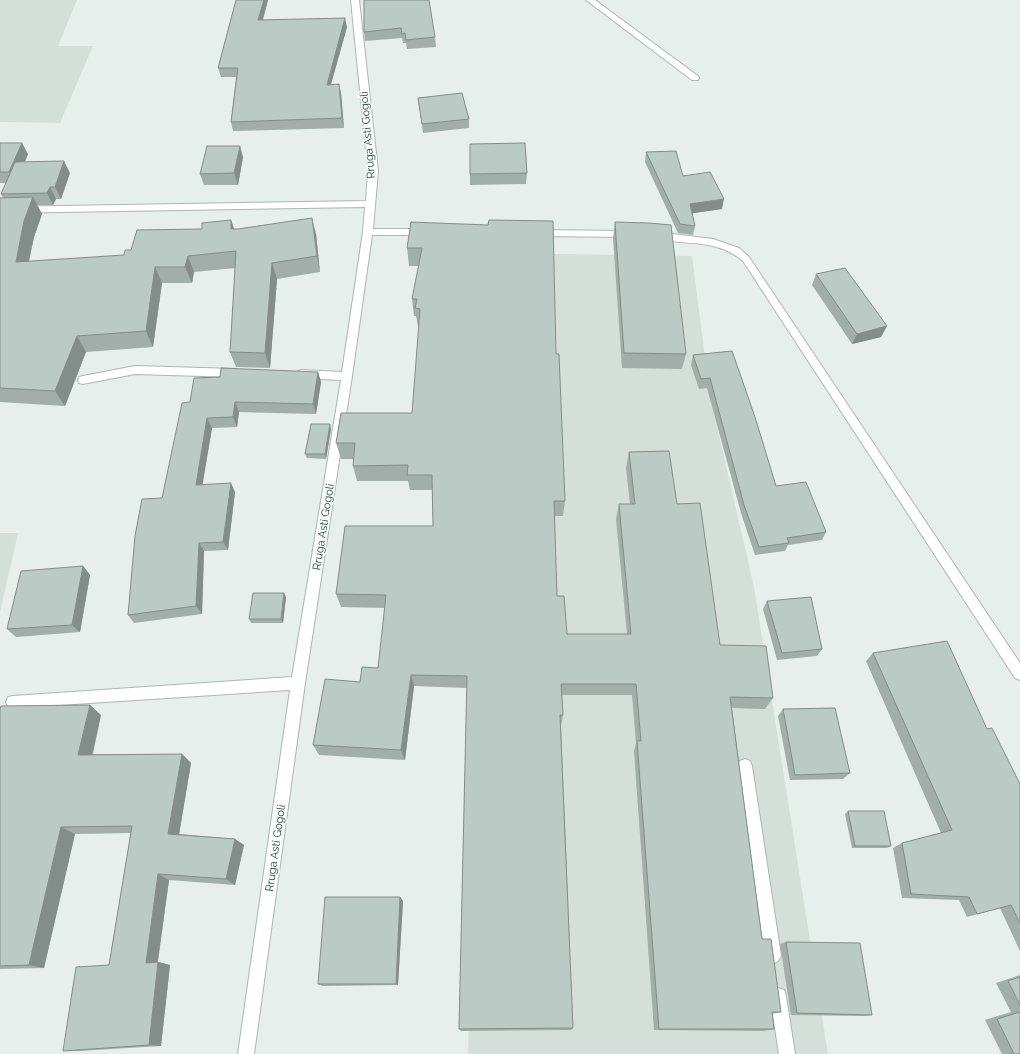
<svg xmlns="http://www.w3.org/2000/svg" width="1020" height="1054" viewBox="0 0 1020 1054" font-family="Raleway,sans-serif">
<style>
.built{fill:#d4dfda}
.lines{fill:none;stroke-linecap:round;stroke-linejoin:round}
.minor-casing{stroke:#a8b8b2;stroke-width:2}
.minor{fill:#fff;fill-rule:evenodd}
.wall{fill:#a1aea9}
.shaded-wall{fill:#838d89}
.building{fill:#bbcac4;stroke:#838d89}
.labels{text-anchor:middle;stroke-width:3.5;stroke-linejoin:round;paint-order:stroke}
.street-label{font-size:11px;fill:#24423a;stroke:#f7fbf9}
</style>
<rect width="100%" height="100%" fill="#e6efeb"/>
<path class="built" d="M0,0h77l-19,46h35l-33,77 -60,-1z
M487,253l205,3 18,140 44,191 74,467h-360z
M0,533h18l-18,79z"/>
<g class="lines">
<defs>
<path id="minor" d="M351,0h8l19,171 -5,58h52l5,3 -5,3h-53l-20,141 -47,307 -51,371h-16l52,-364 -277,18 -5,-1 -2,-5 2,-5 5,-1 279,-19 49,-297 -39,-2 -4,-1 -1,-3 1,-3 4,-1 40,2 21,-140 2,-25 -365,6v-6l366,-6 2,-30z
M586,0h9l103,76 1,2 -1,2h-6z
M538,230l91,1 5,3 -5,3 -91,-1 -5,-3z
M656,232l57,7 26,9 10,9 271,406v17l-5,-2 -272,-417c-28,-24 -58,-14 -90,-24l-2,-2z
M135,366l101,3 4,1 1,3 -1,3 -4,1 -101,-3 -52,10 -4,-1 -1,-3 1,-3 4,-1z
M745,759l5,2 2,5 29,190 -3,5 -5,3 -5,-3 -3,-5 -27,-190 2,-5z
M778,988l6,2 2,6 9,58h-16l-9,-58 2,-6z"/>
</defs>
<use href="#minor" class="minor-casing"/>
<use href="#minor" class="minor"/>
</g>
<path class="wall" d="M236,0h32l-5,20 84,7 -16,58 10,8 3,35 -111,3 -2,-9 5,-45h-15l-3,-9z
M364,0l71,37 1,10 -29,2 -1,-6h-3l-1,-5 -37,3 -1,-9z
M418,98l51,21v9l-46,5z
M0,143l28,11 -3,8 45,11 -9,26h-5l-3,6h-16l5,9 -8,23 -5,25 95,-7 7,-5 103,-21 82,5 4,38 -43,7 -7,89 -34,-1 -6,-15 5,-84 -41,4 -2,11h-30l-9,64 -67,5 -21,54 -65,-4v-204h3l-2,-4 5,-11h-6z
M646,152l37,24 39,33 -30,4 3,13 -2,9 -15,-2 -33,-71z
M243,157l-5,28h-34l-4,-11z
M527,173l-1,11 -56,1v-11z
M411,222l145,132 9,147 -2,15h-9l3,80 10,38h60l-11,-115 3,-15h11l-4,-36 3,-16 48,52 43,141 53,53 -8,11 -33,-1 30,231 19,73 -9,2 2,15 -10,2 -110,-1 -20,-279 2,-8 -4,-48h-70l1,20 -2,11 12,302 -2,2 -110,1 -2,-2 8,-341 -53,-2 -9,74 -86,-5 -6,-10 47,-63 18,-14 7,-60 -44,-1 -5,-13 97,-68 -1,-36h-22l-2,-9h-51l-4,-15 1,-7h-13l-5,-16 76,-30 7,-87h-1l-2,-10h-2l-2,-17 7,-33h-10l-2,-18z
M615,222l71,132 -4,15 -60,-1 -9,-130z
M816,274l71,52 -6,11 -29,7 -40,-59z
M732,351l44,135 50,46 -4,8 -34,5 -3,6 -30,4 -14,-42 -34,-125 -8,1 -8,-24 2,-10z
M318,372l3,10 -5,32 -77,-2 -2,15 -25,1 -10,56 33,8 -7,58 -24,1 -2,63 -68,9 -6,-8 62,-213 30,-25z
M331,429l-5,30 -19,-1 -2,-4z
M83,566l7,9 -10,57 -64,5 -9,-8z
M286,597l-3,26h-32l-2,-4z
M767,601l55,48 -5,7 -40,4 -14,-51z
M873,653l114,76 33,55v167l-20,-43 -33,9 -8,-17 -57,-2 -9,-50 9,-5 39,-10 -75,-172z
M0,709l101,6 -8,39h89l9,9 -12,71 56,5 9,6 -9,40 -66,-5 -11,82 12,3 -9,81 -83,5h-15l46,-86 22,-132 -56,1 -31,134 -44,1z
M783,709l67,64 -7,6 -53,1 -12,-64z
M848,811l43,35 -4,2h-35l-7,-34z
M400,897l3,4 -5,84 -76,1 -4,-2z
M786,942l86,73 -8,1 -73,-1 -11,-71z
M1020,975v79h-18l-17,-34 26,-8 -15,-29z"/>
<path class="shaded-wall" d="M264,0h4l-8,29 -2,-9z
M345,18l2,9 -19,67 -1,-9z
M339,84l2,9 3,35 -2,-10z
M22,143l6,11 -12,29 -7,-11z
M240,146l3,11 -5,28 -4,-12z
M64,161l6,12 -9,26 -6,-12z
M50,187l6,12 -3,6 -6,-12z
M33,197l9,17 -8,23 -9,41 -9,-16 8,-41z
M724,199l-2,10 -34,5 2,-10z
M312,218l4,16 4,38 -3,-16z
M231,220l6,17 -6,-8z
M188,256l6,16 -2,11 -7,-16z
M272,263l5,16 -7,89 -5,-15z
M155,267l7,16 -9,64 -7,-16z
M887,326l-6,11 -29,7 5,-10z
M77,336l9,16 -21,54 -10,-15z
M318,372l3,10 -5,32 -3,-10z
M235,402l4,10 -2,15 -4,-10z
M207,418l5,10 -11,66 -5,-9z
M330,424l1,5 -5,30 -1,-5z
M231,483l4,9 -7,58 -5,-8z
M199,543l5,8 -2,63 -6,-8z
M83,566l7,9 -10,57 -8,-7z
M284,593l2,4 -3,26 -2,-4z
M411,675l3,11 -9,74 -4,-10z
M90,705l11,10 -11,49 -12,-9z
M182,754l9,9 -13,78 -10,-7z
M61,827l14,7 -31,134 -15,-3z
M235,839l9,6 -9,40 -9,-6z
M158,874l11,6 -12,86 -11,-3z
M400,897l3,4 -5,84 -2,-1z
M158,962l12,3 -9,81 -12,-1z"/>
<path class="building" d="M236,0h28l-6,20 87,-2 -18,67 12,-1 3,34 -111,4 7,-54h-20z
M364,0h65l6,37 -29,3 -1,-7 -3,1 -1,-6 -37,4z
M462,93l7,26 -47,5 -4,-26z
M0,143h22l-13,29h-9z
M525,143l2,30 -57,1v-30z
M207,146h33l-6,27 -34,1z
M676,151l7,25 27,-4 14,27 -34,5 5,22 -15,-2 -34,-72z
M64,161l-9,26h-5l-3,6 -46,1 14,-32z
M33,197l-9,24 -8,41 108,-7 1,-5h6l6,-20 65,-1v-6l29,-3v9h7l74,-11 5,38 -45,7 -7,90 -35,-1 6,-101 -48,5 -3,11h-30l-9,64 -69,5 -22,55 -55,-3v-190z
M489,220l64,1 3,133h3l6,147h-11l3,95h7l3,38h64l-12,-130h16l-6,-52 40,-1 8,53 23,-1 20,142 46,1 7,52 -43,-1 32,242h9l10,73h-9l2,17h-115l-22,-288h4l-5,-57h-75l2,31h-3l13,313 -114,1 8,-353 -56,-1 -10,75 -88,-5 12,-66 35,3 2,-15 16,1 8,-73 -50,-1 9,-68h88l-1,-51h-25l1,-10 -55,1 2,-23h-19l5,-30h71l8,-104 -5,-1 2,-9h-5l10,-51h-15l4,-26 77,3z
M615,222l34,1 22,2 15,129 -62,-1z
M845,268l42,58 -30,8 -41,-60z
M732,351l23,66 21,69 30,-4 20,50 -39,6 2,5 -30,4 -15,-42 -34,-127 -9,1 -8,-24z
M221,368l97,4 -5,32 -78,-2 -2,15 -26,1 -11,67 35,-2 -8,59 -24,1 -3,63 -68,9 7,-79 7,-37 20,-1 20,-95 8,-1 4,-24 26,-1z
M311,424h19l-5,30h-20z
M83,566l-11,59 -65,4 14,-58z
M253,593h31l-3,26h-32z
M811,597l11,52 -40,4 -15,-52z
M947,641l40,88 5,-1 28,56v139l-9,-18 -34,9 -8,-17 -58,-3 -9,-51 50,-13 -79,-177z
M90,705l-12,50 104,-1 -14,80 67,5 -9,40 -68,-5 -12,89 12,-1 -9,83 -86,6 13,-84 33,-2 23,-139 -71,1 -32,138 -29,1v-257l1,-3z
M835,708l15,65 -55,2 -12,-66z
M848,811h36l7,35h-36z
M325,897h75l-4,87h-78z
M786,942l74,1 12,72 -75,-2z
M1020,977v28l-12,-24z
M1020,1012v42h-6l-17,-35z"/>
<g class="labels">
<g class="street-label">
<text transform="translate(367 135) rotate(-95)" y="4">Rruga Asti Gogoli</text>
<text transform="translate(323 527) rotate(-81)" y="4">Rruga Asti Gogoli</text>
<text transform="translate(275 848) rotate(-82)" y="4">Rruga Asti Gogoli</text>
</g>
</g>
</svg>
